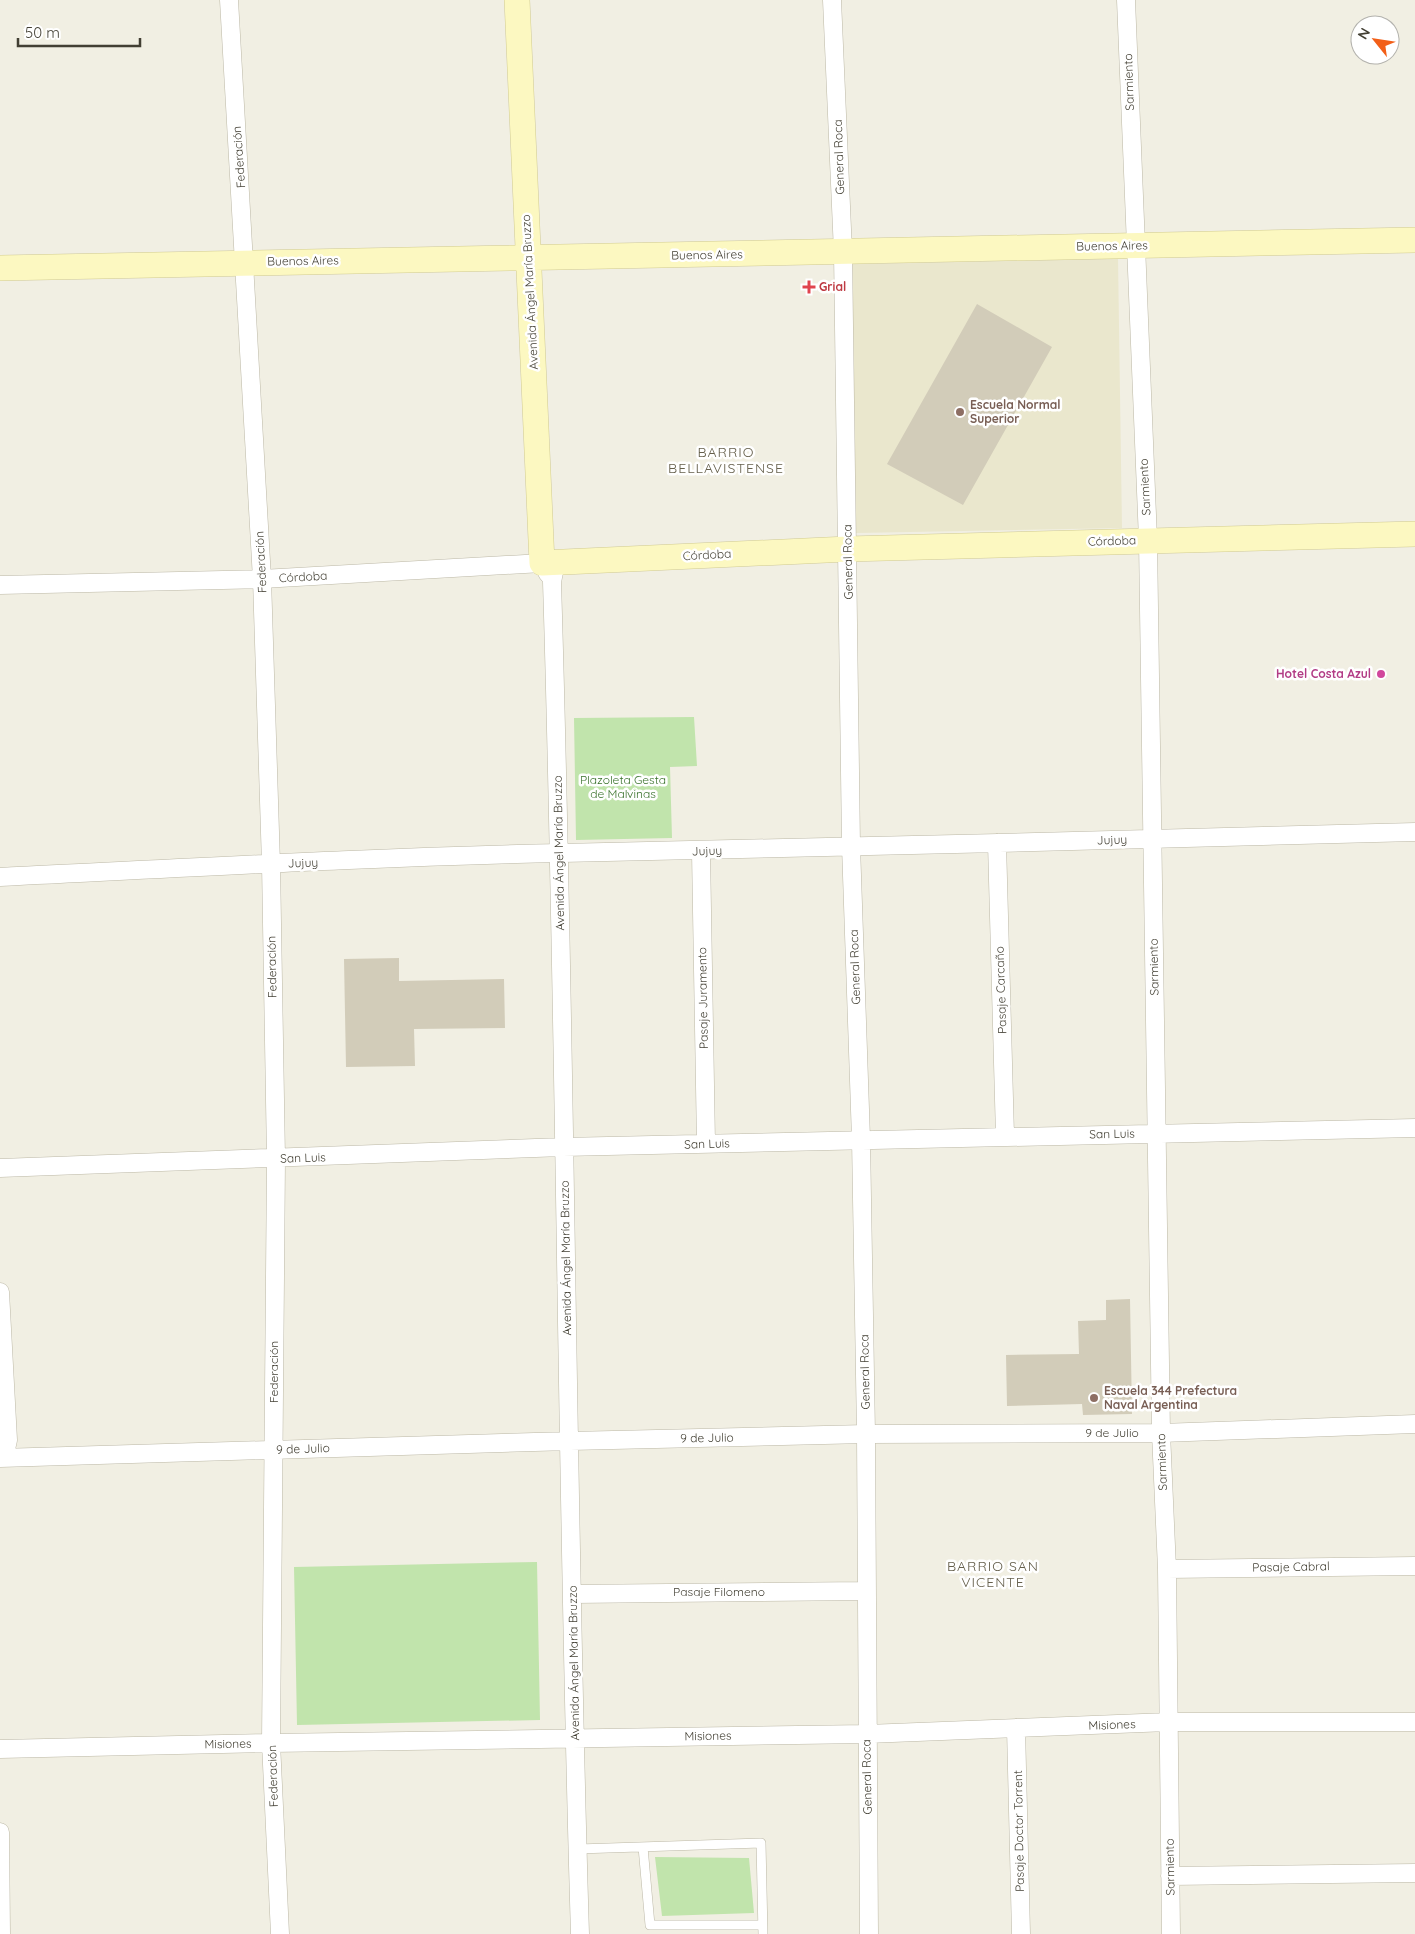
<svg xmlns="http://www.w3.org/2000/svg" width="1415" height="1934" viewBox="0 0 1415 1934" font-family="Quicksand,sans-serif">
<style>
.education{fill:#eae7cd}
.green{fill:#c1e4ac}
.building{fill:#d2ccb9}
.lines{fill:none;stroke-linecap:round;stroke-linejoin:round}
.lane-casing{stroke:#bcb8a6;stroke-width:10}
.street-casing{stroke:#bcb8a6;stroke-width:19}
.secondary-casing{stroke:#d0ca94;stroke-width:26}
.lane{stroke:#fff;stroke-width:9}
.street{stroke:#fff;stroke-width:18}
.secondary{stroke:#fcf8c1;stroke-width:25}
.health-dot{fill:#e0444e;stroke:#fff;stroke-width:2}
.education-dot{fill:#8d6e63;stroke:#fff;stroke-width:2}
.hotel-dot{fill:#d1479c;stroke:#fff;stroke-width:2}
.labels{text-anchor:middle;stroke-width:5;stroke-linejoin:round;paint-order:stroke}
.street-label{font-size:12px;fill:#423f33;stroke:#fff}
.health-label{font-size:12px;font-weight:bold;fill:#be3a42;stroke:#fff;text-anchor:start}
.education-label{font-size:12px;font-weight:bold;fill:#785e54;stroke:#fff;text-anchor:start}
.hotel-label{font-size:12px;font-weight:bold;fill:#b23c85;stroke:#fff;text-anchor:end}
.park-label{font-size:12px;fill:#38712a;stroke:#fff}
.neighbourhood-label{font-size:14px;letter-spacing:1px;fill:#655f4b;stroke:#fff}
</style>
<rect width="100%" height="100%" fill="#f1efe3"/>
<path class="education" d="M1118,258l4,270 -266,5 -4,-269z"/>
<path class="green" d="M694,717l3,49 -27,1 2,71 -96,2 -2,-122z
M537,1562l3,158 -243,5 -3,-158z
M655,1857l94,1 5,55 -92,3z"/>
<path class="building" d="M977,304l75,43 -89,158 -76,-41z
M399,958v23l105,-2 1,49 -91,1 1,37 -69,1 -2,-108z
M1130,1299l2,115 -49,1 -1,-11 -75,2 -1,-51 73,-1 -1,-33 28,-1v-20z"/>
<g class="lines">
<defs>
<path id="lane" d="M643,1847l7,78h112
M578,1849l183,-6 2,91"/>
<path id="street" d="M229,0l33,579 9,285 5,295 -5,584 9,191
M832,0l11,252 8,594 10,293 5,295 3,500
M1126,0l22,540 13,893 6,136 4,365
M556,562l-4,20c14,451 14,901 28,1352
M0,585l262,-6 280,-16 6,11
M997,843l8,293
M701,852l5,292
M0,877c187,-9 374,-20 562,-24 284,-6 569,-13 853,-21
M0,1168l563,-21 852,-19
M0,1292l8,148 -4,18
M0,1458l570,-17 296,-7 295,-1 254,-9
M1167,1569l248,-3
M573,1594l292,-3
M1016,1728l5,206
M0,1749l271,-6 596,-9 301,-12h247
M0,1832l1,102
M1170,1876l245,-3"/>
<path id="secondary" d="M517,0l25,563 306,-14 567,-15
M0,268l1415,-28"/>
</defs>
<use href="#lane" class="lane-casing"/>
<use href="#street" class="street-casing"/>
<use href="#secondary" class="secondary-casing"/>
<use href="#lane" class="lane"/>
<use href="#street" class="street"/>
<use href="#secondary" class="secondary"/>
</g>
<path class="health-dot" d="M806.5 279.5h5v5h5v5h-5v5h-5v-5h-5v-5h5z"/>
<g class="education-dot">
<circle cx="960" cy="412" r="5"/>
<circle cx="1094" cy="1398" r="5"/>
</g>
<circle class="hotel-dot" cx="1381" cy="674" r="5"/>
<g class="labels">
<g class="street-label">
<text transform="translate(1129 82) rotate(-92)" y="4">Sarmiento</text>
<text transform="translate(239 157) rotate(-94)" y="4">Federación</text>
<text transform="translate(839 157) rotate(-92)" y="4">General Roca</text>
<text transform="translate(1112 246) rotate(-1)" y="4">Buenos Aires</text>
<text transform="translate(707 255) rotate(-1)" y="4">Buenos Aires</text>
<text transform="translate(303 261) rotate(-1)" y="4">Buenos Aires</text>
<text transform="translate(530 292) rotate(-93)" y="4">Avenida Ángel María Bruzzo</text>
<text transform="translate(1145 487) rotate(-93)" y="4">Sarmiento</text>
<text transform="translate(1112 541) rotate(-2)" y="4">Córdoba</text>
<text transform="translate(707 555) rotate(-3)" y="4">Córdoba</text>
<text transform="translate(261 562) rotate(-93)" y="4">Federación</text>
<text transform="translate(848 562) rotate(-91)" y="4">General Roca</text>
<text transform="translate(303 577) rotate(-3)" y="4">Córdoba</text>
<text transform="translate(1112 840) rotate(-2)" y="4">Jujuy</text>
<text transform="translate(707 851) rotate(-2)" y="4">Jujuy</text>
<text transform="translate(559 853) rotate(-91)" y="4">Avenida Ángel María Bruzzo</text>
<text transform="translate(303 863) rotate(-2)" y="4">Jujuy</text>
<text transform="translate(272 967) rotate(-91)" y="4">Federación</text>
<text transform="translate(855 967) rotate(-92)" y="4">General Roca</text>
<text transform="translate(1154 967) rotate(-91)" y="4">Sarmiento</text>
<text transform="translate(1001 990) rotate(-92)" y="4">Pasaje Carcaño</text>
<text transform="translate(703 998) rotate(-91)" y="4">Pasaje Juramento</text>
<text transform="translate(1112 1134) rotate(-1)" y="4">San Luis</text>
<text transform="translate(707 1144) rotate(-2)" y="4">San Luis</text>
<text transform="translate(303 1158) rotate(-2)" y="4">San Luis</text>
<text transform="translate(566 1258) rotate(-91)" y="4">Avenida Ángel María Bruzzo</text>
<text transform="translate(274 1372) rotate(-90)" y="4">Federación</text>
<text transform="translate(865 1372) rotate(-91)" y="4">General Roca</text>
<text x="1112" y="1437">9 de Julio</text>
<text transform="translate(707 1438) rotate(-1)" y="4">9 de Julio</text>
<text transform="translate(303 1449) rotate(-2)" y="4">9 de Julio</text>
<text transform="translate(1162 1462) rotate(-92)" y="4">Sarmiento</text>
<text transform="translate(1291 1567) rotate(-1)" y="4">Pasaje Cabral</text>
<text x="719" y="1596">Pasaje Filomeno</text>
<text transform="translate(574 1663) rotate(-91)" y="4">Avenida Ángel María Bruzzo</text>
<text transform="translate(1112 1725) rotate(-2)" y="4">Misiones</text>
<text transform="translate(708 1736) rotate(-1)" y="4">Misiones</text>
<text transform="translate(228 1744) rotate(-1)" y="4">Misiones</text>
<text transform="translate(273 1776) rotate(-92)" y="4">Federación</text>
<text transform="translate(867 1777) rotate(-91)" y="4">General Roca</text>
<text transform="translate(1019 1831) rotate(-91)" y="4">Pasaje Doctor Torrent</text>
<text transform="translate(1170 1867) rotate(-91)" y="4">Sarmiento</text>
</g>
<g class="health-label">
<text x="819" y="291">Grial</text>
</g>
<g class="education-label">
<text x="970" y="409">Escuela Normal<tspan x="970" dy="14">Superior</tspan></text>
<text x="1104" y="1395">Escuela 344 Prefectura<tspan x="1104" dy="14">Naval Argentina</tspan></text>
</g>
<g class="hotel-label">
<text x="1371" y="678">Hotel Costa Azul</text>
</g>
<g class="park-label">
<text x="623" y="784">Plazoleta Gesta<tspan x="623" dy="14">de Malvinas</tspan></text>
</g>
<g class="neighbourhood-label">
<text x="726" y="457">BARRIO<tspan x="726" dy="16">BELLAVISTENSE</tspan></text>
<text x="993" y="1571">BARRIO SAN<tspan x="993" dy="16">VICENTE</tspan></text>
</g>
</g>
<g transform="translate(1375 40) rotate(300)"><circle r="24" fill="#ffffff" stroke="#b3b2ad"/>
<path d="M0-4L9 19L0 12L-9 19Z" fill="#f25f18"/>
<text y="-8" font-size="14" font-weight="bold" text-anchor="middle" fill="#423f33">N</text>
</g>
<path d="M18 38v8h122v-8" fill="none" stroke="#423f33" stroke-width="2.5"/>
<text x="25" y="38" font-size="15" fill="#423f33" stroke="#ffffff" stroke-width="4" paint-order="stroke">50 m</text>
</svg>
